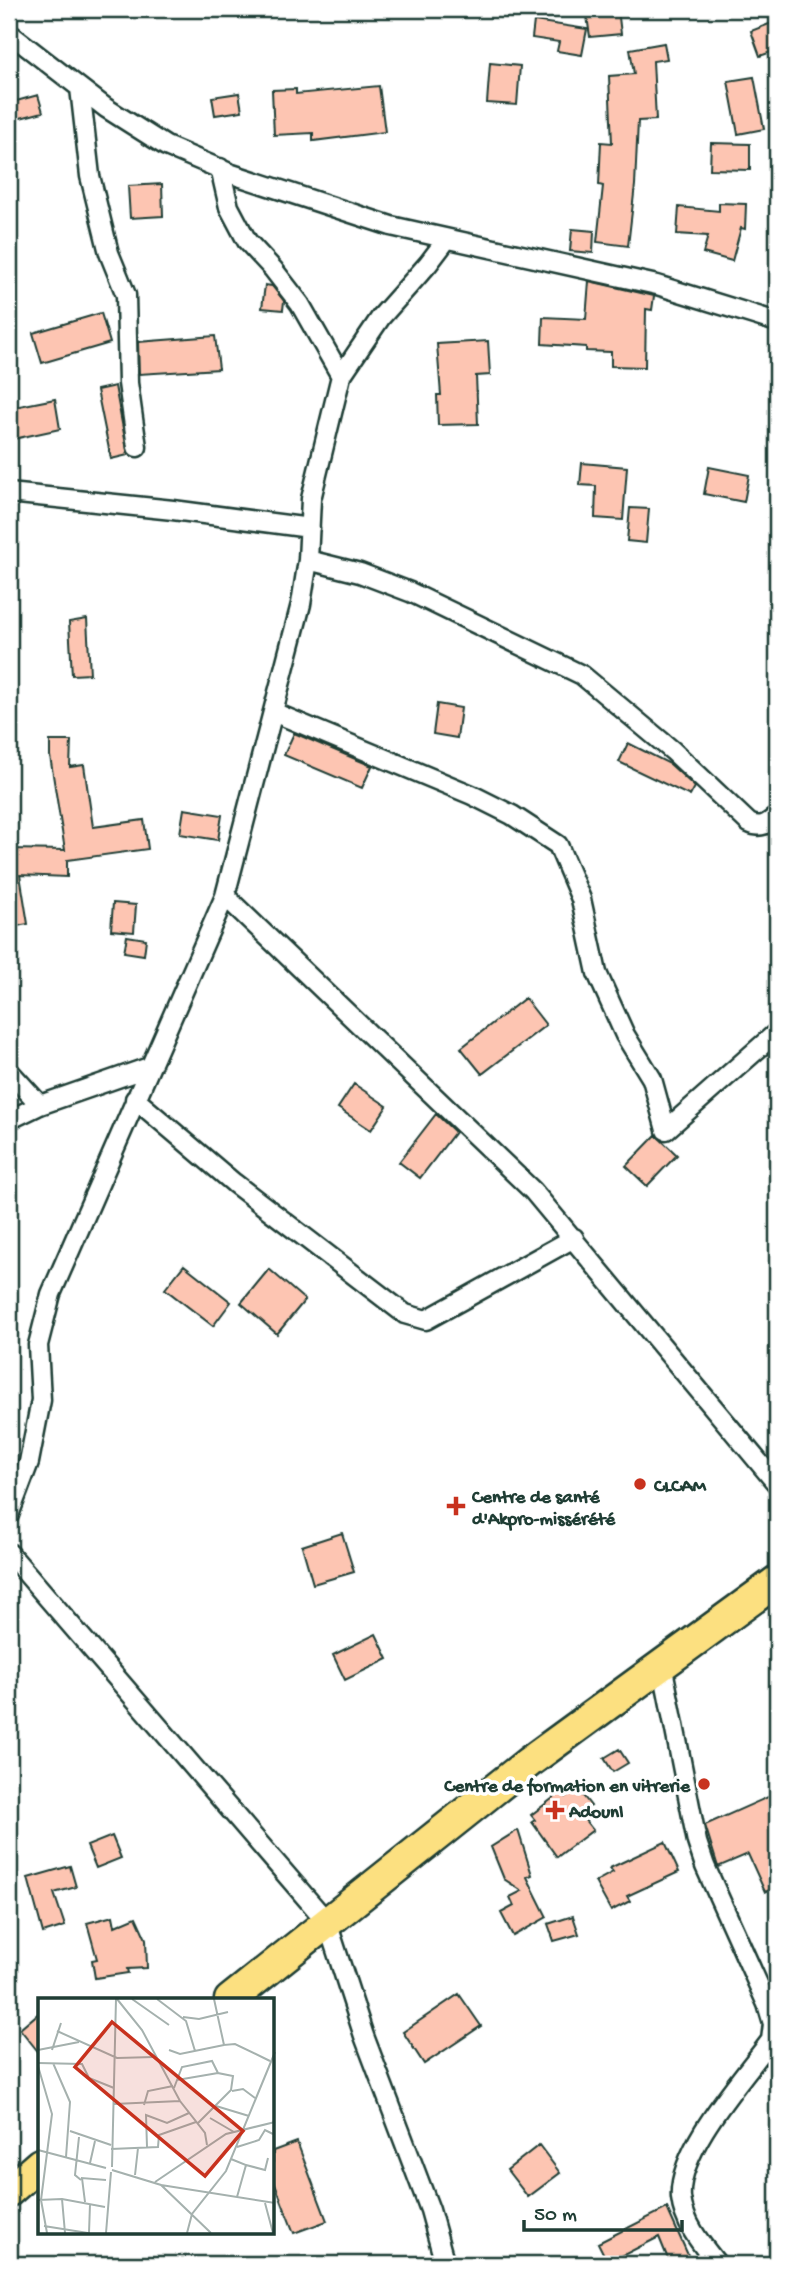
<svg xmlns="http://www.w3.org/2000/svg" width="786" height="2273" viewBox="0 0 786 2273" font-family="'Gochi Hand',sans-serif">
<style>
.building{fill:#fdc5b2;stroke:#1f3d34;stroke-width:2}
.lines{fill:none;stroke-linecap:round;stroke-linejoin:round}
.minor-casing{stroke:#1f3d34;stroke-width:23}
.trunk-casing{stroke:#1f3d34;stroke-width:35}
.minor{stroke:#fff;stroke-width:18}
.trunk{stroke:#fce080;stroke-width:30}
.poi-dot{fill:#c8321e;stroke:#fff;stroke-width:2.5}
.labels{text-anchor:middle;stroke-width:7;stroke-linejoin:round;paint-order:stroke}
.poi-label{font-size:19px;font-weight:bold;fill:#1f3d34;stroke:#fff;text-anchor:start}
.inset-road{fill:none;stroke:#a5b1ae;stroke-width:2}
.view{fill:#c8321e;fill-opacity:0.15;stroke:#c8321e;stroke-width:3.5}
.inset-edge{fill:none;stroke:#1f3d34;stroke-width:3.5}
</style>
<rect width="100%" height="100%" fill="#fff"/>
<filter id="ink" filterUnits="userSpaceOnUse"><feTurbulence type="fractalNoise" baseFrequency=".0143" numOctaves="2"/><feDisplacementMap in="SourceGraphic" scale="14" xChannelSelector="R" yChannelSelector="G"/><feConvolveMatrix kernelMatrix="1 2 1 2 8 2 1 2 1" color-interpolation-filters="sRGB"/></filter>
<g filter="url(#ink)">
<path class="building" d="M586,9h32l3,25 -31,3z
M534,21l53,8 -5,26 -25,-4 2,-9 -27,-4z
M777,21v29l-17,6 -9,-25z
M664,43l3,16 -14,2 3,59 -18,1 -3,64 -7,61 -31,-4 6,-56 -4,-1 2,-43 11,1 -3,-67 25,-2 -4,-25z
M490,63l30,3 -3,39 -30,-2z
M754,77l10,52 -26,5 -10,-53z
M379,86l6,46 -72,9v-8l-39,2 -2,-45 24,-1v5z
M239,93l3,18 -27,4 -3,-18z
M38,95l5,17 -34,9v-18z
M711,143l39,1v26l-40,-1z
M162,184l1,32 -33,2 -2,-32z
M719,203l27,1 -1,25 -4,-1 -9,33 -29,-8 5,-17 -31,-2 2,-27 40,4z
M572,229l22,2 -1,22 -23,-2z
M589,281l65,15 -2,14 -6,-1 -1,58 -34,-1v-14l-25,-1v-4l-44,-3 1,-27 43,2z
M265,285l7,1 12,15 -1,9 -21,-2z
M101,313l9,30 -68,20 -9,-30z
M215,336l4,33 -80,5 -1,-32z
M488,341l2,34 -14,1 2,48 -40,1 -1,-30h4l-4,-51z
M115,386l13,69 -17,4 -14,-69z
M55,399l5,30 -51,11v-32z
M582,463l45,4 -4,53 -28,-2 1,-32 -16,-1z
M709,467l40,8 -5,27 -40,-8z
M630,508l19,1 -3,34 -19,-2z
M87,619l3,55 -18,1 -3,-53z
M437,704l24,4 -4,30 -24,-4z
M294,733l78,33 -10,22 -78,-33z
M50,741h21l-1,26 14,-2 9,62 51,-7 4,29 -81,11v17l-47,-2 8,49 -17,3 -2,-15v-63l56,1 -15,-94z
M628,743l42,21 25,23 -5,9 -71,-34z
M184,809l38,6 -4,25 -38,-6z
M113,903l23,2 -2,27 -23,-2z
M127,936l19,3 -2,16 -20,-3z
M525,998l21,27 -64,49 -21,-26z
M354,1084l33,22 -16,24 -33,-22z
M436,1114l19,18 -35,46 -21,-16z
M656,1135l21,20 -30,31 -21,-20z
M184,1265l47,37 -18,24 -48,-37z
M269,1269l36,31 -28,34 -36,-31z
M342,1533l12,39 -41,12 -11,-38z
M376,1634l12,25 -43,21 -12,-25z
M619,1749l9,14 -15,9 -9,-14z
M577,1788l14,18 -11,8 13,16 -36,27 -25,-35 3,-2 -4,-5 30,-23 5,5z
M777,1793v94l-12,5 -17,-38 -30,13 -13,-42z
M518,1830l14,45 -5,2 20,40 -34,19 -12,-23 13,-7 -4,-9 12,-6 -18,-12 -13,-32z
M112,1836l9,22 -25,10 -9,-22z
M665,1842l14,30 -52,24 3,5 -19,10 -16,-29 18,-10 -3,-4z
M70,1866l6,21 -22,6 11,33 -22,7 -15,-55z
M113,1916l2,10 21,-9 10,22 1,29 -20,1 1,4 -33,5 -3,-18 5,-1 -10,-36z
M573,1916l6,18 -25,7 -6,-17z
M459,1994l22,32 -57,38 -21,-32z
M40,2012v42l-20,-25z
M297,2142l30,79 -33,12 -21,-54v-28z
M539,2145l21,28 -32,24 -21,-27z
M667,2208l25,56h-22l-11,-27 -51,26 -10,-20z"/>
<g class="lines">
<defs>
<path id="minor" d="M9,33l97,75 60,38 66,28 159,52 266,59 120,37
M80,88l10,88 19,77 17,42 2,88 9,64
M220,168l9,39 18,34 26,28 27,35 41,72
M9,493l164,17 137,18
M308,560l52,13 50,19 172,83 91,76 76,72c12,6 18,1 28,-7
M273,712l199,83 40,20 46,30 23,54 16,74 28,62 27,44 14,51 111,-98
M225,896l308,295 244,293
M9,1071l31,34
M135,1099l99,84 171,131 21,6 148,-82
M9,1120l31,-15 109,-38
M9,1515l20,-53 12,-62 -3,-55 13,-51 174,-398 76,-292 7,-44 3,-61 30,-123 40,-59 47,-53 19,-25
M9,1553l318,369 37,114 66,174 15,54
M662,1664l35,178 8,24 62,138 6,20 -2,16c-28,38 -94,110 -90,158 3,26 21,47 36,66"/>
<path id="trunk" d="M230,2000l299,-238 248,-181
M9,2191l31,-27"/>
</defs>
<use href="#minor" class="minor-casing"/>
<use href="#trunk" class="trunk-casing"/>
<use href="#minor" class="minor"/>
<use href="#trunk" class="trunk"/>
</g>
</g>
<g class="poi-dot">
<circle cx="640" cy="1484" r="7"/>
<path d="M452.5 1495.5h7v7h7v7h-7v7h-7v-7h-7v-7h7z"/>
<circle cx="704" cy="1784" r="7"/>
<path d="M551.5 1799.5h7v7h7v7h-7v7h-7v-7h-7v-7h7z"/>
</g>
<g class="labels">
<g class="poi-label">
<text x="654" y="1491">CLCAM</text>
<text x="472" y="1502">Centre de santé<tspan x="472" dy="22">d'Akpro-missérété</tspan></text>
<text x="690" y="1791" text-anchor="end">Centre de formation en vitrerie</text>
<text x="569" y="1817">Adounl</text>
</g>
</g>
<g transform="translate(38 1998)">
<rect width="236" height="236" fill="#fff"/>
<path class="inset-road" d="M79,1l25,31 38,71 25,32 2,12M94,1l37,26M119,1l29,22 9,30M176,1l10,46 11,-1 35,17M145,19l16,2 29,-7M19,33l60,27 37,-1M0,52l41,-8M14,52l9,-27M131,52l11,4 44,-9M0,65l44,1 7,14 25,10M15,65l17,39 -4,55M0,68l14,48 -11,86 6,33M139,82l41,-7M136,90l8,-21 30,-6 6,12 15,3 -2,14 -34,34M194,93l11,-2 12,9M76,106l66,-3M106,107l4,-14 25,-5M178,108l33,10M172,120l24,14M32,133l41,14M41,139l-4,38 6,5M109,149l-1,-32 21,8 22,-10M199,149l22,-7 6,-10 8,4M73,151l47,-2 1,-12 37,-13M0,152l68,18M193,161l15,6 -9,32M52,165l5,-22M208,167l19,5 3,-12M74,169l4,-168M74,172l49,15 50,48M97,177l3,-27M117,184l71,-48 49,-12M123,187l114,18M24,201l3,34M0,202l24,-1 43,8M47,204l-3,-24 24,2M227,205l8,30M6,228l44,7M51,235l1,-29M68,235l5,-61M149,235l5,-19 34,-43 49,-119"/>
<path class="view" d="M74,24l131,109 -38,45 -130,-109z"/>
<rect width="236" height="236" class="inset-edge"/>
</g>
<rect width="786" height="2273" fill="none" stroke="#fff" stroke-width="35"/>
<rect x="18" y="18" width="751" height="2238" fill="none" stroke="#1f3d34" stroke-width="2.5" filter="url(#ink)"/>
<path d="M524 2220v10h158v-10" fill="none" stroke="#1f3d34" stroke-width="3.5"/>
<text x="534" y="2220" font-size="21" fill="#1f3d34" stroke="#ffffff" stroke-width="5" paint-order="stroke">50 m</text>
</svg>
